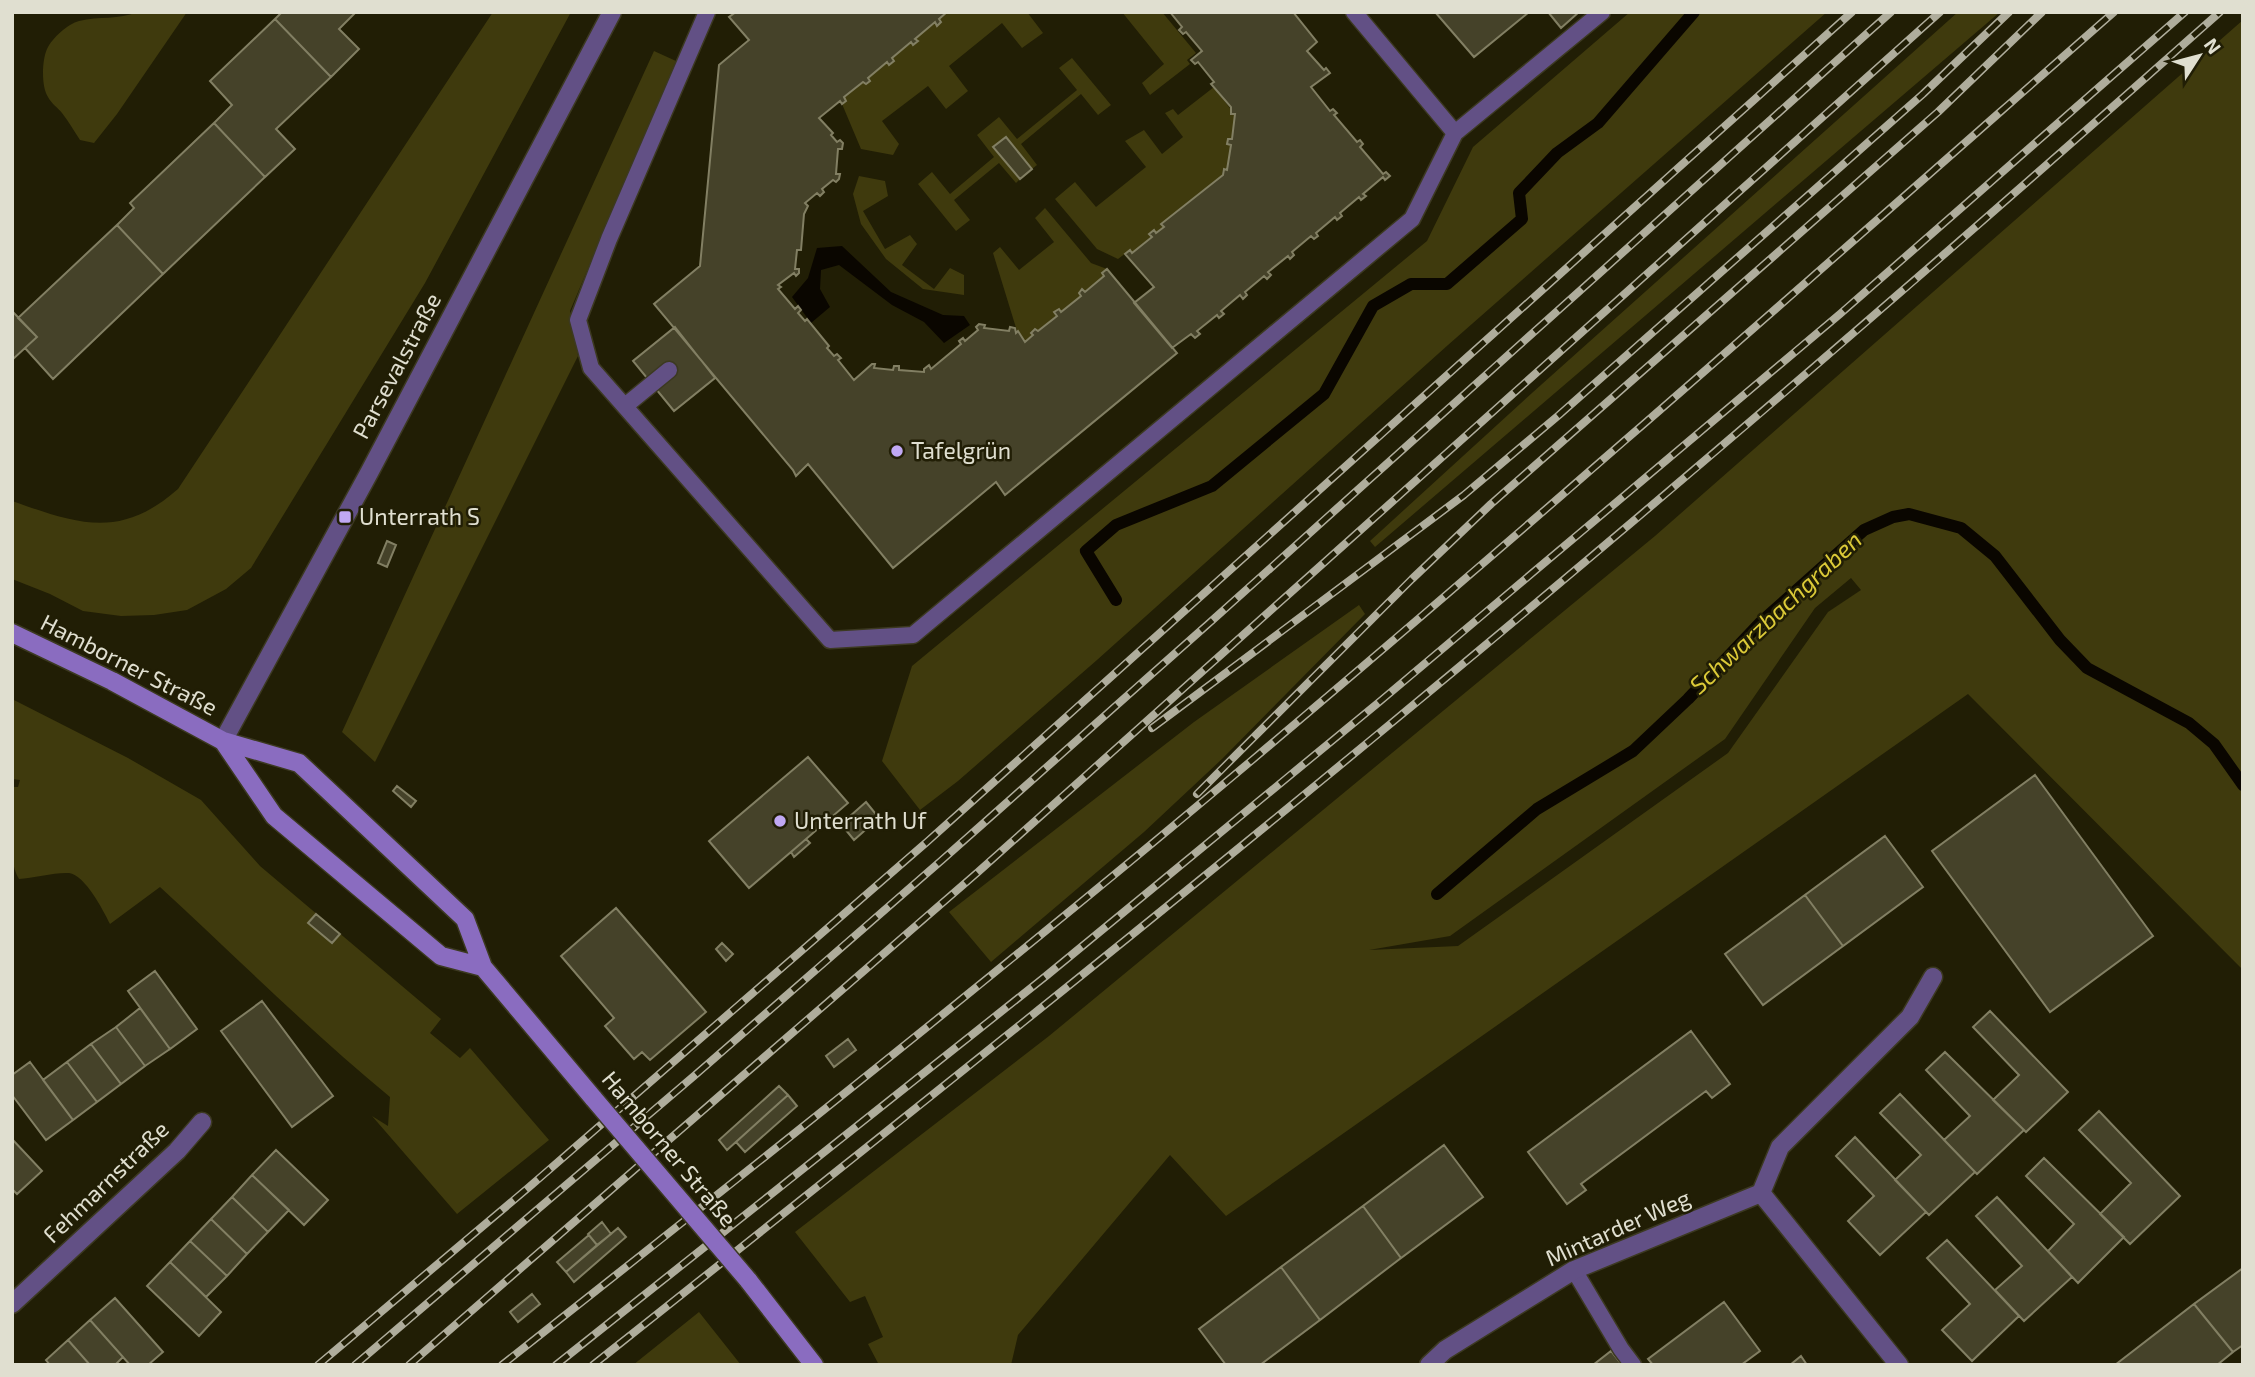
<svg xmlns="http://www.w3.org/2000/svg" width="2255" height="1377" viewBox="0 0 2255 1377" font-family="'Exo 2',sans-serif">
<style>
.green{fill:#3f3a0d;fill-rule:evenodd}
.water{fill:#0a0600}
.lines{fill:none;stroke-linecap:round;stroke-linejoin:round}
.stream{stroke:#0a0600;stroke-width:12}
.building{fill:#454229;stroke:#827f63;stroke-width:2}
.service-casing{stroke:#3c3921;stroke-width:19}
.minor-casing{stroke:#3c3921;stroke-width:21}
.tertiary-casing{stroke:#3c3921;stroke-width:21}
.secondary-casing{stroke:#3c3921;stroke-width:21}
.service{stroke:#625085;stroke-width:16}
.minor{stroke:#625085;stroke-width:18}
.tertiary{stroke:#625085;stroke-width:18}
.secondary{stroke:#8a6cc0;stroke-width:18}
.rail-casing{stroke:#afad9c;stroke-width:8}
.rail{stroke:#211e05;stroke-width:5;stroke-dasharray:16;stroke-linecap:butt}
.secondary-bridge-casing{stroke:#3c3921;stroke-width:21;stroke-linecap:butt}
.secondary-bridge{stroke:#8a6cc0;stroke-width:18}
.poi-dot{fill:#c0a8f3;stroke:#211e05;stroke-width:2.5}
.labels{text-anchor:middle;stroke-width:5;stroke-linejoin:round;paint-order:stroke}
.street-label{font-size:23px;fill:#e0dfd0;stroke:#211e05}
.poi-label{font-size:23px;fill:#e0dfd0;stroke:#211e05;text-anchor:start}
.water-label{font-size:24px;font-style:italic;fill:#dcca38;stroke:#211e05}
</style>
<rect width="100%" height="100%" fill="#211e05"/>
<path class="green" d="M137,12h50l-70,102 -23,29 -14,-3c-6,-9 -11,-18 -18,-27 -4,-5 -11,-10 -14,-16 -7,-11 -6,-37 -1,-48 5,-11 21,-25 32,-28 20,-5 40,-1 58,-9z
M493,12h78l-146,271 -174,285 -25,21 -39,21 -33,5 -33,1 -38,-5 -33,-17 -38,-15v-78c66,23 108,39 166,-12z
M947,12h80l16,21 -21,15 -20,-25 -53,43 19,25 -22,18 -18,-23 -46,35 17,23 -6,11 -32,-6 -19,-45 4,-3 -2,-4 19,-15 3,2 4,-3 -2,-3 19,-16 3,3 4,-4 -2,-3 19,-16 3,3 4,-4 -3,-2 20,-17 2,3 4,-3 -2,-3z
M1122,12h40l34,41 -9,7 3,4 -40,31 -8,-12 22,-19z
M1630,12h197l-379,333 -351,315 -139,121 -38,29 -38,-49 30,-95 515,-425 46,-94z
M1958,12h42l-625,535 -5,-6 162,-148z
M2243,20v950l-275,-276 -742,522 -56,-61 -152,180 -7,30h-132l-11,-21 15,-7 -18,-41 -15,6 -55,-70 254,-196 606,-500zM1851,578l10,12 -33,22 -100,141 -270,193 -89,4 81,-14 275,-197 90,-131z
M654,51l22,10 -106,250 8,45 -203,406 -33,-30z
M1072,58l39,47 -13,10 -17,-21 -60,50 16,21 -5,4 -27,-32 -12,11 27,31 -4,4 -17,-20 -45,37 16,20 -14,11 -38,-47 14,-12 18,22 44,-37 -17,-22 22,-18 18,22 60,-49 -18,-22z
M1214,87l21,28 -3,24h-4l-1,5 4,1 -3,24h-5l-1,6 -60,49 2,3 -8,6 -2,-3 -4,3 2,3 -20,17 -2,-3 -12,9 -21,-10 -42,-50 20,-17 21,25 50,-40 -21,-26 19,-11 18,24 21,-17 -18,-24 8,-4 5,6z
M859,176l26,5 3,15 -25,15 22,38 25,-14 7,9 -15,21 32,24 16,-21 14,7v20l-41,-6 -37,-30 -25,-35 -8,-30z
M1045,208l46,55 16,6 -2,7 -20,16 -3,-2 -3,2 2,4 -20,16 -2,-3 -2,6 -19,16 -3,-2 -3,3 2,3 -9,7 -8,-11 -24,-78 7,-6 19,23 35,-28 -19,-24z
M1359,605l6,9 -143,145 -78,73 -153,130 -42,-50 245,-190z
M12,699l116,59 73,42 59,66 181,153 -11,14 30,25 10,-10 79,92 -92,74 -85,-98 16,10 2,-29c-80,-66 -154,-140 -230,-210l-50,37c-7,-14 -25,-49 -41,-51 -13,-1 -36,5 -50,6 -13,-21 -7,-67 -7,-92h6l2,-7 -8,-1z
M699,1312l42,53h-108z"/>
<path class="water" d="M842,246l49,46 52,23 21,1 6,9 -26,18 -20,-21 -32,-17 -53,-40 -18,5 -1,19 10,18 -19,16 -19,-26 16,-19 9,-30z"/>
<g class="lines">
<path class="stream" d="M1116,600l-30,-49 30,-26 96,-39 112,-92 49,-88 38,-22h36l75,-65 -3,-26 38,-40 41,-30 96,-111
M1437,894l100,-85 96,-58 55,-52 73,-77 103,-92 29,-13 16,-3 52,14 34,28 65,84 27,28 102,55 25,21 29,41"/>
</g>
<path class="building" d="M282,12h74l-17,17 20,20 -28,28 -56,-58z
M736,12h211l-8,7 2,3 -4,4 -2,-4 -20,17 3,2 -5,4 -2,-3 -19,16 2,3 -5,4 -2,-3 -19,16 2,3 -4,3 -3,-2 -19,15 2,4 -4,3 -2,-3 -21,17 14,15 -2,2 6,7 3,-2 3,3 -1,6h-4l-2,25h4l-1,5 -3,3 -3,-2 -11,9 2,3 -4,4 -3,-3 -12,10 3,3 -4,8 -3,36h-4l-2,19h4v4l-3,3 -2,-3 -16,12 3,2 -3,2 17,20 3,-3 3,4 -3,3 7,8 2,-2 22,27 -2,2 7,8 3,-2 4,4 -3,2 16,20 18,-16h3l-1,4 19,2 1,-4h5v4l25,2v-3l5,-4 2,4 30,-25 -2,-3 4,-3 2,3 13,-11 -2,-3 3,-3 6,1 -1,3 25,3 1,-4 5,1 1,5 2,-2 7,11 8,-7 -2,-2 4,-4 3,2 19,-15 -3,-4 5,-3 2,3 20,-16 -2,-3 3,-4 3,3 19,-16 -2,-3 5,-4 70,84 -172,142 -9,-13 -103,86 -85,-104 -12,12 -3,-6 -139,-166 46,-38 19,-201 30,-25 -20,-23z
M1170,12h123l24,30 -10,9 17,19 2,-2 4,5 -19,14 19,24 3,-2 4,4 -3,2 23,27 3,-2 3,4 -3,3 23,27 3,-2 4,4 -5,4 -2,-3 -20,17 3,2 -5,4 -2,-3 -19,16 2,3 -5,4 -2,-3 -19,16 2,3 -4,3 -3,-3 -19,16 2,3 -4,4 -2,-3 -20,16 3,3 -4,4 -3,-3 -19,16 2,3 -4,4 -3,-4 -19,16 3,3 -5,4 -2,-3 -20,16 3,3 -5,4 -4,-4 -19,14 -38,-45 20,-16 -29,-33 5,-4 2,3 20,-16 -3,-3 5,-4 2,3 8,-6 -3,-3 62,-49 1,-6 3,1 4,-25 -4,-1 1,-5h4l3,-25h-4v-7l-20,-23 3,-2 -16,-20 -3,2 -4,-4 11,-9 -16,-19 -3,2 -4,-4 3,-3z
M1435,12h94l-55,45z
M1548,12h31l-18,16z
M275,19l56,58 -55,52 19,20 -30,28 -51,-54 18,-18 -22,-24z
M214,123l51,54 -102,97 -46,-49 17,-17 -4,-5z
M1006,137l26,32 -12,10 -27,-32z
M117,225l46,49 -110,105 -28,-31 12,-11 -19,-19z
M12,311l25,26 -25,23z
M675,327l40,51 -41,33 -41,-50z
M387,541l9,4 -9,22 -9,-4z
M808,757l40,46 -99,85 -40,-47z
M2035,775l118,161 -103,76 -118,-161z
M397,786l19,15 -5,6 -18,-16z
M866,802l13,16 -25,22 -13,-16z
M1885,836l38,51 -80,59 -38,-51z
M806,839l4,4 -16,14 -3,-5z
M1805,895l38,51 -80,59 -38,-51z
M616,908l90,104 -56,48 -8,-8 -8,7 -29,-33 9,-8 -53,-62z
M316,914l24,20 -8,9 -24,-20z
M722,943l11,11 -7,7 -10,-12z
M155,971l42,58 -27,20 -42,-58z
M262,1001l71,95 -41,31 -71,-96z
M140,1008l30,41 -25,17 -29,-39z
M1990,1011l78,81 -42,40 -33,-32 26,-25 -46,-48z
M116,1027l29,39 -24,18 -30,-40z
M1691,1031l39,53 -18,14 -6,-7 -125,93 5,6 -19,14 -39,-52z
M848,1039l8,11 -22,17 -8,-11z
M91,1044l30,40 -24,18 -30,-40z
M1945,1052l79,78 -47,44 -33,-34 26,-24 -44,-46z
M30,1062l43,58 -27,20 -34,-45v-20z
M67,1062l30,40 -24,18 -30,-40z
M779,1086l9,9 -61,55 -8,-10z
M1900,1094l75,78 -46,43 -34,-35 26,-25 -41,-42z
M788,1095l9,11 -52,46 -9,-10z
M2099,1111l81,85 -50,48 -30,-30 31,-31 -52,-53z
M1855,1137l71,75 -46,43 -32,-34 26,-25 -38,-40z
M12,1139l30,32 -25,23 -5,-5z
M1444,1145l39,52 -82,61 -38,-52z
M276,1150l52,50 -24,25 -52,-50z
M2044,1158l80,79 -46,46 -30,-32 26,-27 -48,-48z
M252,1175l37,35 -21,22 -36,-35z
M232,1197l36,35 -21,22 -36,-35z
M1997,1197l75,80 -48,44 -29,-31 27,-24 -46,-50z
M1363,1206l38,52 -81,62 -39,-53z
M211,1219l36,35 -20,22 -37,-35z
M602,1222l9,12 -14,11 -9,-11z
M618,1228l8,9 -52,45 -8,-10z
M589,1235l8,10 -31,27 -9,-10z
M1947,1240l72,76 -47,45 -30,-31 28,-26 -43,-46z
M190,1241l37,35 -21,21 -36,-35z
M170,1262l51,50 -22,24 -52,-50z
M1281,1267l39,53 -60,45h-34l-27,-36z
M2243,1268v77l-10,7 -39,-48z
M532,1294l8,10 -22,18 -8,-10z
M115,1298l48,54 -15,13h-18l-40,-45z
M1724,1302l36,49 -19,14h-88l-5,-6z
M2194,1304l39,48 -16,13h-102z
M90,1320l33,37 -8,8h-25l-22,-25z
M68,1340l22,25h-40l-4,-5z
M1611,1351l11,14h-29z
M1801,1356l6,9h-17z"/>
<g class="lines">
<defs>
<path id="service" d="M707,12l-98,227 -31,81 13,48 239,272 83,-5 499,-416 43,-86 -101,-121
M1455,133l147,-121
M625,406l44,-36
M1574,1270l47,79 12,16"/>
<path id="minor" d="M1761,1193l138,172
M12,1304l165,-153 25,-29
M1429,1365l16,-15 129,-80 187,-77 19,-46 130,-130 23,-40"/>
<path id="tertiary" d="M223,741l146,-268 243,-461"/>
<path id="secondary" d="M12,633l100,48 111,60 76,22 166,156 18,48 111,132
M223,741l51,75 167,140 42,11
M748,1280l66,85"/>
</defs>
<use href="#service" class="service-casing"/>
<use href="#minor" class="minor-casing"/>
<use href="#tertiary" class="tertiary-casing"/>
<use href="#secondary" class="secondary-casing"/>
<use href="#service" class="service"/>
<use href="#minor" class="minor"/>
<use href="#tertiary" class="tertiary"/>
<use href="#secondary" class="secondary"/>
<defs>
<path id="rail" d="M1152,728l312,-233 95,-80 364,-321 86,-82
M1197,794l215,-215 79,-75 447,-392 104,-100
M318,1365l210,-177 400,-347 924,-829
M355,1365l339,-289 248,-216 265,-235 684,-613
M409,1365l569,-493 962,-860
M502,1365c252,-199 504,-398 749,-604 292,-246 577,-498 863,-749
M556,1365l490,-389 332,-273 462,-389 345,-302
M593,1365c267,-212 533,-423 796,-640 282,-232 558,-471 831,-713"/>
</defs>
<use href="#rail" class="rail-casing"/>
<use href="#rail" class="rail"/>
<defs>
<path id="secondary-bridge" d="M594,1099l154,181"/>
</defs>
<use href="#secondary-bridge" class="secondary-bridge-casing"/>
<use href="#secondary-bridge" class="secondary-bridge"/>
</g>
<g class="poi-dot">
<circle cx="897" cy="451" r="7"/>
<rect x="338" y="510" width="14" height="14" rx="3.5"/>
<circle cx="780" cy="821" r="7"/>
</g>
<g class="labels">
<g class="street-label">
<text transform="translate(397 366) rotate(-62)" y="8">Parsevalstraße</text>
<text transform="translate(129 665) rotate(27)" y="8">Hamborner Straße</text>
<text transform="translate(669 1149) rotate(50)" y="8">Hamborner Straße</text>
<text transform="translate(106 1182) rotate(-44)" y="8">Fehmarnstraße</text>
<text transform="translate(1618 1228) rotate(-24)" y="8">Mintarder Weg</text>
</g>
<g class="poi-label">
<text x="911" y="459">Tafelgrün</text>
<text x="359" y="525">Unterrath S</text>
<text x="794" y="829">Unterrath Uf</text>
</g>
<g class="water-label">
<text transform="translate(1776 613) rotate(-43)" y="8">Schwarzbachgraben</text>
</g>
</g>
<rect width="2255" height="1377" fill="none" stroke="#e0dfd0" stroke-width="28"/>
<g transform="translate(2199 56) rotate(54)" stroke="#211e05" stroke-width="5" paint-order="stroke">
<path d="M0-5L12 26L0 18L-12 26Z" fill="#e0dfd0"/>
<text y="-10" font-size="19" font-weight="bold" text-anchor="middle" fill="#e0dfd0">N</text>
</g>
</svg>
